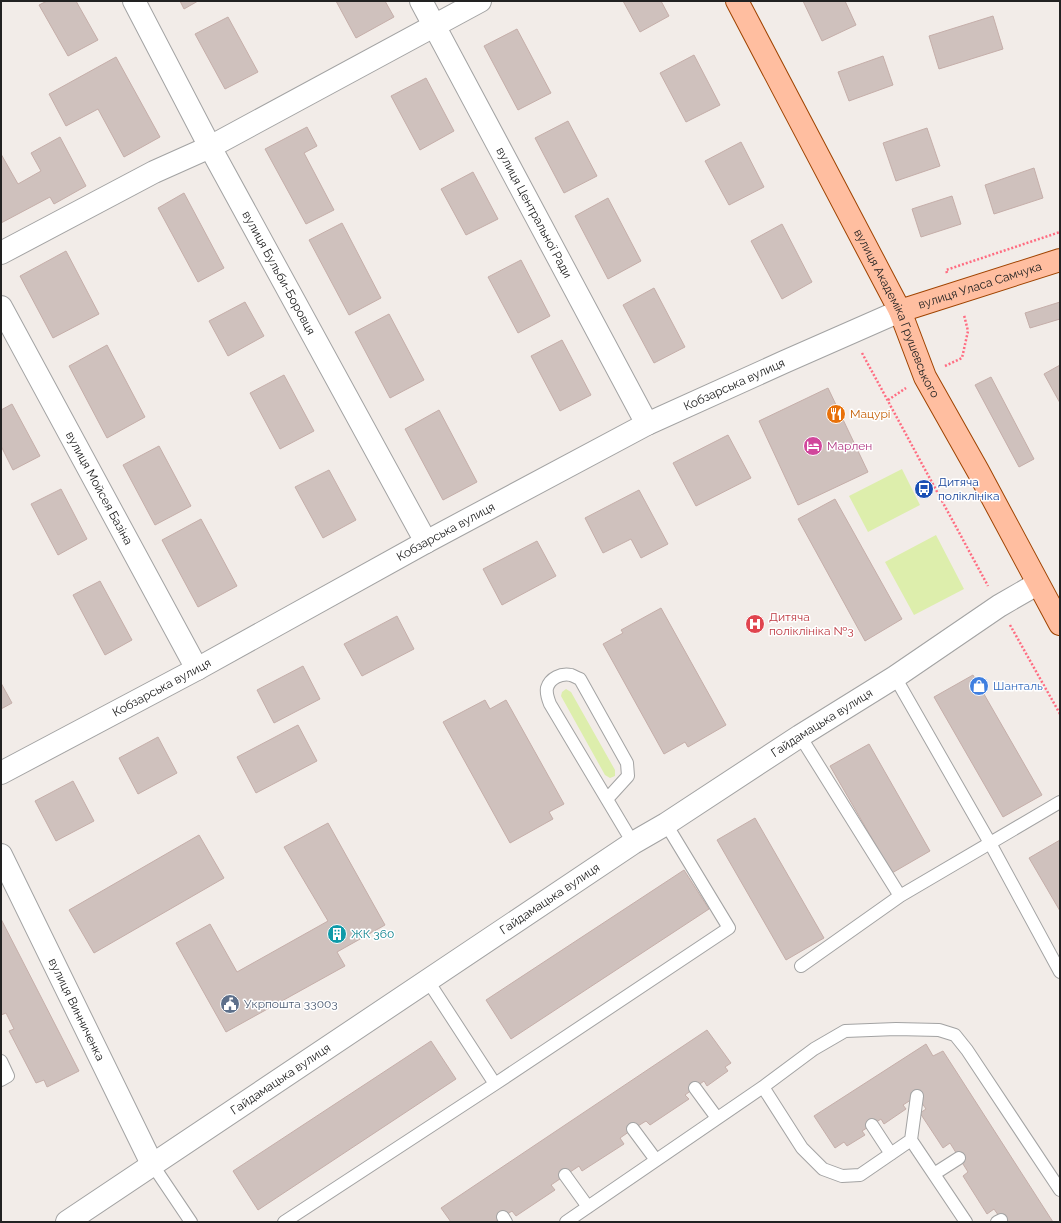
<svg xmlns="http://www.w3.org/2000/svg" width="1061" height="1223" viewBox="0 0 1061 1223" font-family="Raleway,sans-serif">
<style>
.grass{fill:#ddeeac}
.building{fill:#cfc1bd;stroke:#c5aea9}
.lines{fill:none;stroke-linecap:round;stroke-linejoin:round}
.service-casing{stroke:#a3a3a3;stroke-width:14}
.minor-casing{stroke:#a3a3a3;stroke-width:24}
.tertiary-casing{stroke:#a3a3a3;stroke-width:24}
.primary-casing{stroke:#9f4300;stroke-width:24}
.path{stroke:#ff6c81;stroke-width:2.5;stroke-dasharray:2 2;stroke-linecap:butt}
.service{stroke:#fff;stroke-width:12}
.minor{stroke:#fff;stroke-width:22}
.tertiary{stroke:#fff;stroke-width:22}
.primary{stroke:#ffbea0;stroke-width:22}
.labels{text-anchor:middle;stroke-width:3;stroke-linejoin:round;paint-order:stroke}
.street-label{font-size:12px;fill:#222;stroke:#fff}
.food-label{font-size:12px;fill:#c56008;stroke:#fff;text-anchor:start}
.hotel-label{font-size:12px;fill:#b23c85;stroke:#fff;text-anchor:start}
.transit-label{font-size:12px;fill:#164399;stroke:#fff;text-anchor:start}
.health-label{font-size:12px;fill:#be3a42;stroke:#fff;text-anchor:start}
.shop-label{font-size:12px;fill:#366cbe;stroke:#fff;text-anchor:start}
.culture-label{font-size:12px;fill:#0d838f;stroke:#fff;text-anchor:start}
.service-label{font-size:12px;fill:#4e5e75;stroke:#fff;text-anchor:start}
</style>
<rect width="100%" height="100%" fill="#f2ece8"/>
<path class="grass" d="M902,469l18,36 -52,27 -19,-36z
M936,535l28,54 -50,26 -29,-53z
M566,689l5,3 44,78v6l-5,2 -5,-3 -44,-79 1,-4z"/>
<path class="building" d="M47,1h29l22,39 -30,16 -29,-51z
M180,1h18l-14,8z
M336,1h49l9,16 -38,21z
M623,1h38l8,15 -29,16z
M803,1h42l11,24 -34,16z
M993,16l10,33 -64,20 -10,-33z
M228,17l30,55 -33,17 -30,-55z
M517,29l34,64 -33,17 -34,-64z
M694,55l26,50 -34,17 -26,-49z
M883,56l10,29 -44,16 -11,-29z
M116,57l44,80 -36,20 -26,-48 -32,17 -17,-32z
M426,78l28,53 -34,19 -29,-54z
M568,121l29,55 -33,17 -29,-55z
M307,127l10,19 -13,7 30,57 -28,14 -41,-75z
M927,128l13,38 -44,15 -13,-38z
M60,137l26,49 -32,18 -4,-7 -49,26v-69l17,30 23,-13 -10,-18z
M741,142l23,45 -35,18 -24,-44z
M1034,168l9,30 -49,16 -9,-29z
M473,172l25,47 -32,16 -25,-46z
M184,193l40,75 -26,14 -40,-74z
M952,196l9,28 -40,13 -9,-28z
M608,198l33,63 -33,18 -33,-63z
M342,223l39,75 -32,17 -40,-75z
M782,224l30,58 -30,17 -31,-58z
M66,251l33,63 -46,24 -33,-62z
M521,260l29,56 -32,17 -30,-56z
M654,288l31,59 -31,16 -31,-58z
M245,302l19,34 -36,20 -19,-35z
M1060,302v17l-30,9 -5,-15z
M389,314l35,66 -34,18 -35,-66z
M562,340l29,55 -31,16 -29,-55z
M107,345l38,72 -38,21 -38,-72z
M1060,365v38l-16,-29z
M284,375l30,56 -34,18 -30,-56z
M991,377l43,82 -15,8 -44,-82z
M828,388l40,84 -70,33 -39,-84z
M12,404l28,52 -27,14 -12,-24v-36z
M439,410l38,72 -34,18 -38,-71z
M728,435l23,43 -55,28 -23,-43z
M159,446l32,60 -36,19 -32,-60z
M329,470l27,50 -33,18 -28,-51z
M61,489l26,50 -29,16 -27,-51z
M639,490l29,54 -27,14 -10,-19 -28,14 -18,-35z
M835,499l67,120 -37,22 -67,-122z
M201,519l36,67 -39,21 -36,-67z
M537,541l19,35 -54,29 -19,-36z
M100,581l32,59 -27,15 -32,-60z
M661,608l65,117 -38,22 -3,-5 -21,12 -61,-110 20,-11 -2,-3z
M397,616l17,33 -52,27 -18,-32z
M303,666l17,33 -46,24 -17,-33z
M973,675l69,120 -39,22 -69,-120z
M1,683l11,20 -11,6z
M485,700l5,9 16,-9 58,104 -15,8 4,7 -43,24 -67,-121z
M298,725l19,36 -61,32 -19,-36z
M158,737l19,36 -39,21 -19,-36z
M869,744l61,107 -38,22 -62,-107z
M73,781l21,40 -38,20 -21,-40z
M755,818l69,120 -38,22 -69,-120z
M328,823l57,102 -48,27 8,14 -119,66 -50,-89 34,-19 27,48 91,-51 -44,-74z
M199,835l25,43 -130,75 -25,-43z
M1060,840v71l-31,-53z
M684,870l25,39 -198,130 -25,-39z
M1,919l78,152 -32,16 -3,-7 -8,3 -27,-52 5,-2 -8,-16 -5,2z
M707,1030l24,33 -6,4 3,4 -21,15 -3,-5 -19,14 4,4 -39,26 -4,-4 -13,8 -13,9 4,6 -42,27 -3,-5 -28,19 4,5 -39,26 -4,-5 -17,11h-44l-10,-14z
M431,1041l25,38 -198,131 -25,-39z
M926,1044l7,12 10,-5 110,171h-50l-9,-13 -7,5 -24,-38 5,-4 -18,-29 -7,5 -23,-35 6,-4 -9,-13 -14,9 3,4 -22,15 -3,-5 -19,12 3,4 -18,11 -3,-4 -9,6 -21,-32z"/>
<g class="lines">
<defs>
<path id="service" d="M895,677l95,166 70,129
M800,736l100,160
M608,798l20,-22 -1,-13 -47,-84c-3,-1 -6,-3 -9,-4 -10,-2 -21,3 -24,13 -1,5 1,11 3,16l83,139
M801,966l99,-70 160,-94
M428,981l67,103
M1,1061l7,15 -7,4
M763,1087l51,-38 31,-18 51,-2 43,1 16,5 12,15 93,140
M695,1088l22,30
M917,1096l-6,44 55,82
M872,1125l19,29
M633,1129l23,31
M152,1164l39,58
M934,1174l25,-16
M565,1175l23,32
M503,1217l3,5
M284,1222l211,-138 234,-156 -63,-104
M566,1222l197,-135 39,61 21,21 19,7 18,-1 51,-35
M997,1222l4,-2"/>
<g id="minor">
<path id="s1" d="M134,1l76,146 216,395"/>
<path id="s2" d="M421,1l226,423"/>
<path d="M1,253l153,-81 56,-25 270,-146"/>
<path id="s3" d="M1,307l196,362"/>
<path id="s4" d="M1,855l151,309"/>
</g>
<g id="tertiary">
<path id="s5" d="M1,773l196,-104 229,-127 221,-118 137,-62 116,-51"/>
<path id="s6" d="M67,1222l566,-379 33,-19 134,-88 95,-59 104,-71 38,-22"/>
</g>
<g id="primary">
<path id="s7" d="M737,1l163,310 25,66 53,94 82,153"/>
<path id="s8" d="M900,311l160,-51"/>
</g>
</defs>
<use href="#service" class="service-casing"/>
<use href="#minor" class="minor-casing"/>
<use href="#tertiary" class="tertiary-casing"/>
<use href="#primary" class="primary-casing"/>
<path class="path" d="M947,273l-1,-3 114,-38
M862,353l126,233
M945,366l17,-8 6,-27 -4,-16
M888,400l18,-12
M1010,625l50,89"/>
<use href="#service" class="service"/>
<use href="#minor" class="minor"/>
<use href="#tertiary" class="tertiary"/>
<use href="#primary" class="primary"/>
</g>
<defs>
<symbol id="restaurant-disc" viewBox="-11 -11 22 22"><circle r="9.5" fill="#e8710a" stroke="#fff"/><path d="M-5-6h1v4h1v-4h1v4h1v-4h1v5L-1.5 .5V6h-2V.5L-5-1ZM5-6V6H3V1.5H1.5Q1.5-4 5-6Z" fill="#fff"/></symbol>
<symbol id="hotel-disc" viewBox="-11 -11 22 22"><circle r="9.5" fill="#d1479c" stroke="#fff"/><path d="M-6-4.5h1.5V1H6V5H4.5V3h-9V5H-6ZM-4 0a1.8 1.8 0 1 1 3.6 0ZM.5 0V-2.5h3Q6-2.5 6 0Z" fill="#fff"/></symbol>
<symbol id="bus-disc" viewBox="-11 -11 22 22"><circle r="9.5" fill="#1a4fb4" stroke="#fff"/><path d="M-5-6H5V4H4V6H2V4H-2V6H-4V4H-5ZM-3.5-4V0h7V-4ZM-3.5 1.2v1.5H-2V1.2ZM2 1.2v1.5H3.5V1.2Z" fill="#fff"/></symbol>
<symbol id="hospital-disc" viewBox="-11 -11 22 22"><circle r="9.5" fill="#e0444e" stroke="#fff"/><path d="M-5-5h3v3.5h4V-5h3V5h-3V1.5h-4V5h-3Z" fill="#fff"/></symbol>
<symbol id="shop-disc" viewBox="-11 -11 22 22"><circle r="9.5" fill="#3f7fe0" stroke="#fff"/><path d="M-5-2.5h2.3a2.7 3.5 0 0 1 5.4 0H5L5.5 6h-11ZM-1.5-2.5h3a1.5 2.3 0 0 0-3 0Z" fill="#fff"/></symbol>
<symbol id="building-disc" viewBox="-11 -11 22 22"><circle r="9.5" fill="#0f9aa8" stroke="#fff"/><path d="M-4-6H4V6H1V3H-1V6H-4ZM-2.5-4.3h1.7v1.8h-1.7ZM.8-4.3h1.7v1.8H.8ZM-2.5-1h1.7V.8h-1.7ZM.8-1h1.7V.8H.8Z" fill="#fff"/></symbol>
<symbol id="civic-disc" viewBox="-11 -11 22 22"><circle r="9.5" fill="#5c6f8a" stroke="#fff"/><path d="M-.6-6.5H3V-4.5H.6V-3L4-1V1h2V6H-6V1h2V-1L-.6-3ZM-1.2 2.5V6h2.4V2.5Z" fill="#fff"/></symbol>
</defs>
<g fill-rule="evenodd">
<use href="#restaurant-disc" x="825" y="403" width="22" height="22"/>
<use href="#hotel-disc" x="802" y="435" width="22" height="22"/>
<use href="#bus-disc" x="913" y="478" width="22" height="22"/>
<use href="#hospital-disc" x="744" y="613" width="22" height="22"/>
<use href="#shop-disc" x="968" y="675" width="22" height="22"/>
<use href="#building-disc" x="326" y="923" width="22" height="22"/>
<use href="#civic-disc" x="219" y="993" width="22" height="22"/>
</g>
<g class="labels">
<g class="street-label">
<text dy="4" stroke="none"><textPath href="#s2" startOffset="240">вулиця Центральної Ради</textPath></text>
<text dy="4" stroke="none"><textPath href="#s1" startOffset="308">вулиця Бульби-Боровця</textPath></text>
<text dy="4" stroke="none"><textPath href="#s8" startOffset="84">вулиця Уласа Самчука</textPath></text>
<text dy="4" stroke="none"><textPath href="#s7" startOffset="351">вулиця Академіка Грушевського</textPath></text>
<text dy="4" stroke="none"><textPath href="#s5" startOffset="830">Кобзарська вулиця</textPath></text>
<text dy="4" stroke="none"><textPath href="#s3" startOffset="206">вулиця Мойсея Базіна</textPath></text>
<text dy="4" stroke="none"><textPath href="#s5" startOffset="506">Кобзарська вулиця</textPath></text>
<text dy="4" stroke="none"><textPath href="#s5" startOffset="182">Кобзарська вулиця</textPath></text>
<text dy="4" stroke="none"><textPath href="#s6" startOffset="905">Гайдамацька вулиця</textPath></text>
<text dy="4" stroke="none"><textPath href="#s6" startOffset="581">Гайдамацька вулиця</textPath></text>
<text dy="4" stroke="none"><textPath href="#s4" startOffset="172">вулиця Винниченка</textPath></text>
<text dy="4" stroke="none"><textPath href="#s6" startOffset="257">Гайдамацька вулиця</textPath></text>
</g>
<g class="food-label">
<text x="850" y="418">Мацурі</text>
</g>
<g class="hotel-label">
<text x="827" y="450">Марлен</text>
</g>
<g class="transit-label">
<text x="938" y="486">Дитяча<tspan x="938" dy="14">поліклініка</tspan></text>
</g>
<g class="health-label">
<text x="769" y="621">Дитяча<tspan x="769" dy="14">поліклініка №3</tspan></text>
</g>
<g class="shop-label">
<text x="993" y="690">Шанталь</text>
</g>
<g class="culture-label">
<text x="351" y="938">ЖК 360</text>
</g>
<g class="service-label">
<text x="244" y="1008">Укрпошта 33003</text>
</g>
</g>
<rect width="1061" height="1223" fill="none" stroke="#222222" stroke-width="4"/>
</svg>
